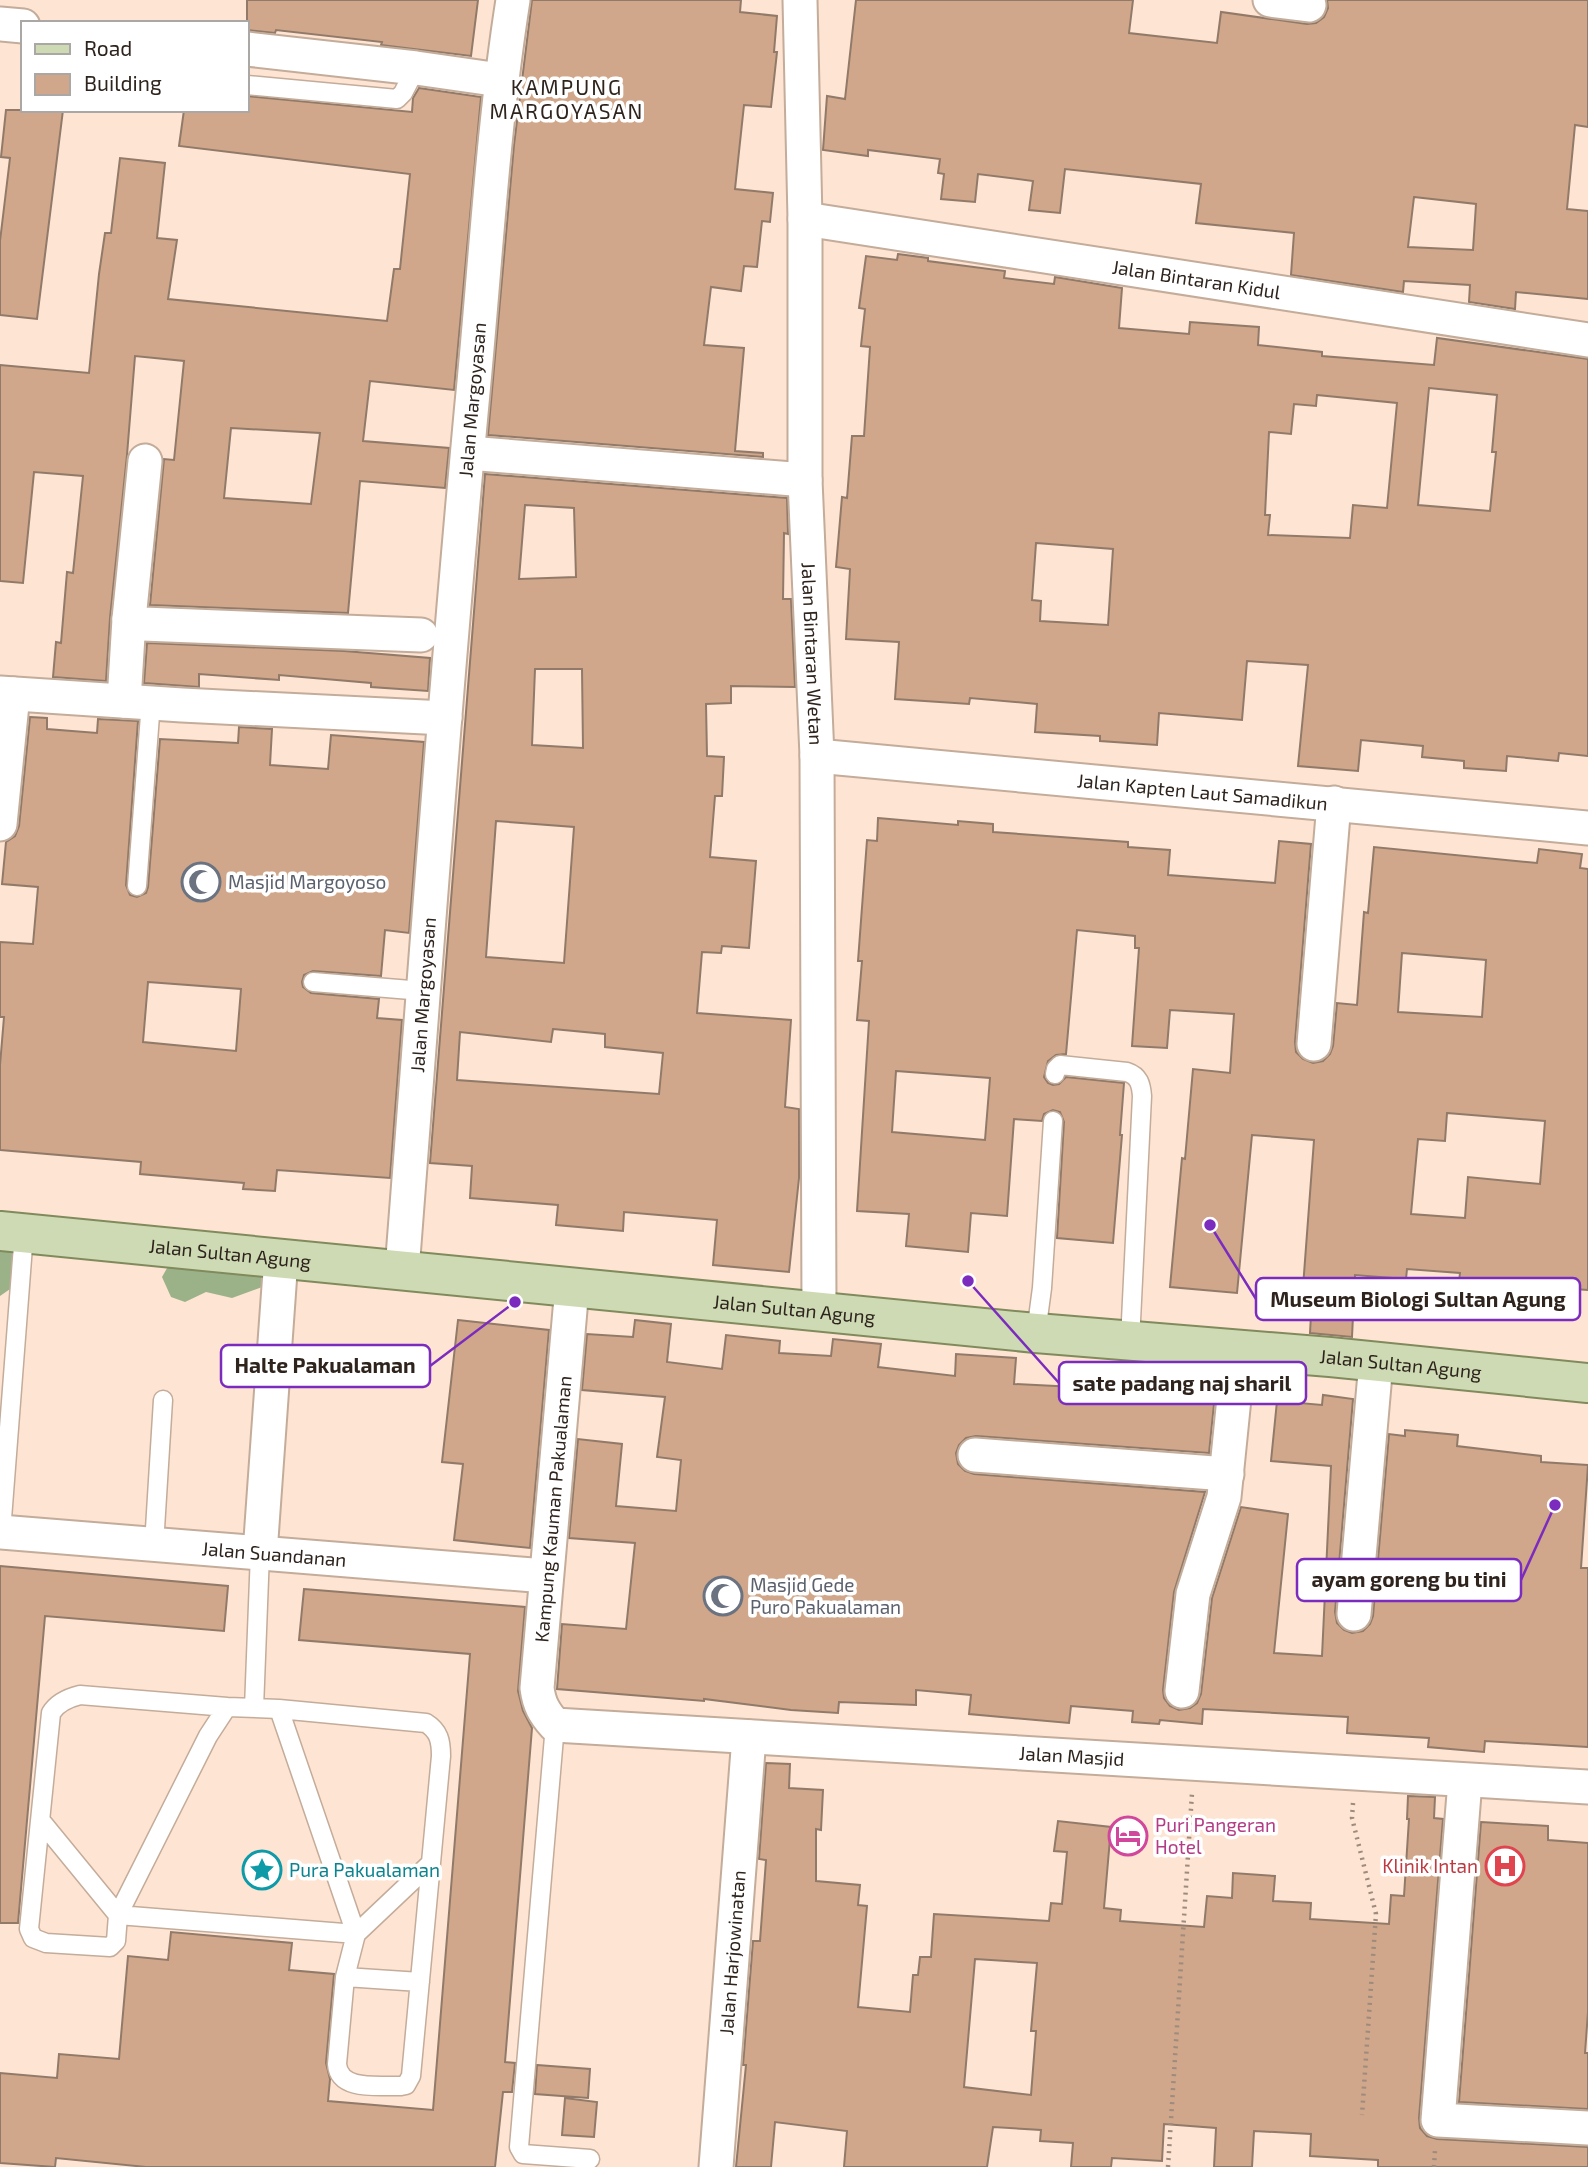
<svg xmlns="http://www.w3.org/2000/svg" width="1588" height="2167" viewBox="0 0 1588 2167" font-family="'Exo 2',sans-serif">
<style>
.forest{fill:#9bb289}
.building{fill:#d0a78a;stroke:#917a69;stroke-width:2;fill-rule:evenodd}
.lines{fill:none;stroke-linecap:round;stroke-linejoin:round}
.service-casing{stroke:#c4ac9a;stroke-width:21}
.minor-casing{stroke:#c4ac9a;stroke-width:37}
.primary-casing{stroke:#808a5d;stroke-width:42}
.path{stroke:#9d8b7e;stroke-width:4.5;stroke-dasharray:2 5;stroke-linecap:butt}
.service{stroke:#fff;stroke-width:18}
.minor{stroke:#fff;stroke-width:33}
.primary{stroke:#cddab3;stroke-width:38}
.labels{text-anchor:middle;stroke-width:7;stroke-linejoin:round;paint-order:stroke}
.street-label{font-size:19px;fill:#2e241d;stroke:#fff}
.worship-label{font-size:19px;fill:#5b616d;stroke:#fff;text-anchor:start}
.hotel-label{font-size:19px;fill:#b23c85;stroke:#fff;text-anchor:start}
.health-label{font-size:19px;fill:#be3a42;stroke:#fff;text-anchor:end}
.culture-label{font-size:19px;fill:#0d838f;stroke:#fff;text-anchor:start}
.neighbourhood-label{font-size:21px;letter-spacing:2px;fill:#2e241d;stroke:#fff}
.leader{fill:none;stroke:#7b2cbf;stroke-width:2.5}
.callout-dot{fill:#7b2cbf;stroke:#fff;stroke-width:2.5}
.callout{fill:#fff;stroke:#7b2cbf;stroke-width:2.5}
.callout-label{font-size:21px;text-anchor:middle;font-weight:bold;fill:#2e241d}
</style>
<rect width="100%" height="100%" fill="#fee4d2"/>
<path class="forest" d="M0,1243l19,3 -6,41 -13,9z
M171,1261l100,3 -6,22 -33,12 -26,-6 -21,10 -14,-5 -9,-20z"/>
<path class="building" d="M247,0h231l-7,56 -90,-11 1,-3 -106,-12 -1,3 -28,-3z
M532,0h209l-1,12 37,4 -3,36h3l-6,55 -27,-2 -9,84 38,4 -3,29 -8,-1 -5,46 -13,-1 -3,25 -30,-4 -7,58 40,3 -9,103 28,2v4l-275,-22 26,-290z
M856,0h277l-4,33 88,10 4,-31 86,12 9,-1 8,-6 4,-9 -1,-8h261v127l-13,-2 -8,84 21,2v88l-72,-7 -1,17 -46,-7 1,-17 -66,-4 -1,11 -112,-17 3,-42 -98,-10 5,-39 -136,-15 -5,44 -31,-3 4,-29 -55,-7 -3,28 -34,-3 3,-25 -6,-1 2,-14 -72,-9v6l-45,-6 4,-54 18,3zM1414,197l62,7 -3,46 -65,-3z
M419,88l62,9 -27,293 -84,-9 -7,60 86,7 -4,40 -85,-7 -12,132 -198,-8 14,-146 10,1 10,-99 -49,-5 -8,99 -17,163 -4,63 -53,-4 3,-35 5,1 6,-71 6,1 10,-97 -49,-4 -11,111 -23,-2v-216l89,8 10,-99 6,-41h6l9,-75 45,5 -8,75 20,2 -9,59 219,22 7,-52h6l10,-95 -231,-28 5,-36h63v-14l165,16 1,-14zM231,428l89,5 -9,71 -87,-6z
M6,110h57l-26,209 -37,-4v-74l10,-83 -9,-1z
M898,254l30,4v3l77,10 -1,7 50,6 1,-7 67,11 -3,40 70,6 1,-12 69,5 -1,18 64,7v4l112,9 3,-27 151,21v397l-29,-3 -1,8 -51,-5 -1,15 -42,-3v-7l-42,-4 1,-11 -62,-6 -3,31 -60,-5 10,-101 -61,-4 -5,59 -83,-7 -2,32 -57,-4v-5l-65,-4 2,-28 -67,-6 -1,6 -74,-5 4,-57 -53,-3 4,-70 -14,-2 6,-70 5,1 5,-62h12l6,-89 -9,-1 4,-37 -6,-1 7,-52 31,4zM1429,388l68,7 -5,57h4l-6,59 -72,-6zM1317,395l80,8 -10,105 -34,-3 -3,33 -82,-3 2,-20h-5l4,-83 22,2 3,-30 22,2zM1036,543l77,6 -5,76 -68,-4 1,-20 -9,-1z
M485,474l302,24 1,36 -4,-1 -1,66h8l4,88 -64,-1v17l-25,1 1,52 17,1 -2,39h-7l-5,61 46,4 -7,87 -27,-2 -1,7 -19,-1 -5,61 94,7 -6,87 14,2v69l-10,94 -76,-7 4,-45 -93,-8 -1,19 -67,-6 2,-20 -88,-7 2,-32 -42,-3zM525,505l49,3 2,69 -57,2zM535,669h47l1,79 -51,-3zM496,821l78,6 -10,136 -78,-6zM553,1029l52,5v13l58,6 -4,41 -202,-14 3,-48 91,10z
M147,643l197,8 86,7 -2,33 -57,-4v-4l-92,-8v5l-80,-6v13l-55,-4z
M30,717l17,1v11l50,4 1,-14 40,2 -12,164 4,10 7,2 9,-4 2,-6 12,-148 78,4 1,-16 33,2 -2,36 58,4 3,-34 93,7 -15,191 -24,-3 -4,46 -68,-5 -9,4 -2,7 1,5 8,6 68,6 -2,19 25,2 -12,158 -113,-8 -2,21 -32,-2 1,-6 -104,-9 1,-12 -141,-12v-85l4,-48h-4v-75l33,2 5,-57 -36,-3 4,-42 9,-6 4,-10zM148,982l93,7 -5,62 -93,-9z
M878,818l80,7v-4l35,3v8l135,10v5l42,3 -2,25 107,8 4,-42 32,3 -16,198 1,10 7,7 10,4 10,-2 7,-7 3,-8 4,-43 20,2 7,-93 4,1 6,-66 163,16 2,-14 43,5 -2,14 8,1v421l-70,-5 -2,19 -59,-5 3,-26 -53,-4 -1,10 -51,-4 -3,62 -42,-4 1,-18 -10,-1 13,-174 -62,-5 -15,158 -67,-6 12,-129 3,1 8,-90 37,4 4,-59 -64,-4 -3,38 -35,-2 7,-98h-4v-12l-58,-6 -11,124 -10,1 -8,6 -4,16 4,6 5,2 6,-1 7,-7 58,6 -4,52h2l-9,108 -56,-5 7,-116 -4,-10 -7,-2 -9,4 -2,7 -28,-2 -7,97 -36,-3 -3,39 -62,-6 3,-32 -52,-3 12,-190 -12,-1 5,-59h-4l9,-121 10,1zM1402,953l84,7 -4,57 -84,-5zM896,1071l94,7 -5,62 -93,-8zM1447,1113l98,8 -5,63 -72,-7 -3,41 -54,-4 7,-75 27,2z
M458,1320l91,10 -19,218 -76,-8 9,-76 -21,-2z
M635,1320l36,4 -4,38 55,7 4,-34 54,6 -1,12 52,3 2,-17 48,5 -3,23 77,9 1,-22 60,4 -2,26 201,10 -6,59 -233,-17 -10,2 -7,7 -3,8 2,11 7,7 9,3 231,18 -31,100 -11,98 1,8 6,8 9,4 11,-2 7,-5 4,-9 11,-96 29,-91 47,7 -14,139 48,3 9,-190 -60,-5 6,-60 45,4 1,-10 30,4 -18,213 2,11 7,7 8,3 11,-2 7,-7 3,-8 16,-182 16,2v-6l53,5 -1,11 84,10v6l47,3 -7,103h7v179l-103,-6 -1,11 -56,-5 1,-9 -82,-5 1,-16 -145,-8 -1,15 -42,-4 -1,4 -27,-2 1,-11 -62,-5 -2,17 -100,-9 2,-19 -55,-5v15l-77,-3 -1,11 -47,-3 -87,-11v2l-147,-12 5,-65 64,5 9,-86 -66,-5 9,-99 44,5 -6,62 60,5 5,-51 -24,-3 8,-60 -83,-7 5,-56 46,3z
M0,1566l228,20 -4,45 -179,-15 -27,307h-18z
M304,1589l221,18 -7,84 5,20 9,17 -27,334 10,1 -3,29h-9l-8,75h-349l-90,-9 -1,9 -55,-4v-90l57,5 2,-24 60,5 9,-103 40,4 3,-28 121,11 -3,27 45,4 -8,89 4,16 -2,22 105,9 37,-456 -171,-14z
M766,1763l24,1 -1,24 34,2 -2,40 -5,-1v52l44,4 -2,20 9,1 -9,101 52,5 3,-37h5l2,-18h11l3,-43 115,7 2,-18 11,1 5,-52 -13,-1 4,-30 53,6 -7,81 17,2 -1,11 84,6 3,-31 25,2 1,-25 42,3 -2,25 38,2 -1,16 79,5 2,-29 13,1 5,-77h-2l1,-23 27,1 -1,21 9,1 -24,299 1,10 7,8 10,3 151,8v20h-210v-7l-68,-4 1,-22 -57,-3 -2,36h-38l2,-39 -52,-4 -2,37 -50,-3 -1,9h-40l2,-24 -33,-2 1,-11 -48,-3 -6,40h-143l3,-36 -72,-9 -4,45h-35l10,-102h-3l10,-124h7l6,-81 -7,-1zM975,1959l62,4 -6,68h5l-5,64 -67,-8z
M1481,1822l67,4v14l40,3v169l-3,41h3v56l-129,-7z
M537,2065l53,4 -2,29 -53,-4z
M565,2098l32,4 -3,35 -32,-2z"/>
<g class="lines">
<defs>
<path id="service" d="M247,85l150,14 6,-6 13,-25
M137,886l14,-184
M313,982l110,9
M1055,1074l1,-5 4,-4 67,7c12,4 14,12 15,24l-12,245
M1036,1333l6,-45 11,-167
M1,1532l23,-299
M154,1545l9,-145
M254,1708l6,-155
M279,1709l147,14c13,8 15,18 15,33l-30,320 -5,9 -5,1c-21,-1 -62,6 -64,-22l8,-87 11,-43 74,-70
M555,1725l-36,422 4,7 67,5
M41,1821l77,94 238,19 -77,-225 -52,-2 -19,29 -90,179 -2,26 -6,6 -64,-4 -13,-5 -4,-9 22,-216c6,-10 17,-15 29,-18l147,12
M345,1977l75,5"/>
<g id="minor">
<path id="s1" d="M800,0l5,219v261l12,276 2,554"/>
<path d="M1270,0l39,5"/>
<path d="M0,24l23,2"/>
<path d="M247,49l169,19 84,12"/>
<path id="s2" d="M805,219l783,121"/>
<path d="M468,453l337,27"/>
<path d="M145,461l-16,158 14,5 278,11"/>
<path d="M0,693l182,12 263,13"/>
<path d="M124,701l5,-82"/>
<path id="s3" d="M817,756l771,72"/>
<path d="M0,824l13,-130"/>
<path d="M1314,1044l20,-241"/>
<path id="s4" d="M402,1270c23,-296 44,-592 72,-888 12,-127 19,-255 39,-382"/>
<path id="s5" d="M572,1287l-35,401c2,16 7,25 18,37l1033,62"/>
<path d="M975,1455l252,19"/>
<path id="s6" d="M0,1532l546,44"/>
<path d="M260,1553l21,-295"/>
<path d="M1354,1614l22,-252"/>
<path d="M1182,1691l11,-97 31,-97 15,-148"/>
<path d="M1465,1781l-27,339 150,8"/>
<path id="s7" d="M716,2167l33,-430"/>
</g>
<g id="primary">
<path id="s8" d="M0,1231l1036,102 294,24 258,26"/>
</g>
</defs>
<use href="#service" class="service-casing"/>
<use href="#minor" class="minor-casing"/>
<use href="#primary" class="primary-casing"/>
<path class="path" d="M1353,1803l-1,15 24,96 -14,201
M1168,2167l24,-374
M1434,2167l1,-17"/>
<use href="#service" class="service"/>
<use href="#minor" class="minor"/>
<use href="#primary" class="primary"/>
</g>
<defs>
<symbol id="mosque-ring" viewBox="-11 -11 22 22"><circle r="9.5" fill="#fff" stroke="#6b7280" stroke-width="1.5"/><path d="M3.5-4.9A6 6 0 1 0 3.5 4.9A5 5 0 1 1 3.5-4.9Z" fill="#6b7280"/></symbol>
<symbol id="hotel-ring" viewBox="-11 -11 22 22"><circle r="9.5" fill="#fff" stroke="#d1479c" stroke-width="1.5"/><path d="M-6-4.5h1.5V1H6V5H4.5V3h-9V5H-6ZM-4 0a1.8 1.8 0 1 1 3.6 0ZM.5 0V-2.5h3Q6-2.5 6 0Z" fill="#d1479c"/></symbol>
<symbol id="hospital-ring" viewBox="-11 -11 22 22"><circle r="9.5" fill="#fff" stroke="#e0444e" stroke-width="1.5"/><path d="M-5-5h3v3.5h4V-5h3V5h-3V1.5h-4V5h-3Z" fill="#e0444e"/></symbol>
<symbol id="sight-ring" viewBox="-11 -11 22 22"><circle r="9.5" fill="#fff" stroke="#0f9aa8" stroke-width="1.5"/><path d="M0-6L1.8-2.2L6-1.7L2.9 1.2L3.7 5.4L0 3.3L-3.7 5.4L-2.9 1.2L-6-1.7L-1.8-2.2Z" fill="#0f9aa8"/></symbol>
</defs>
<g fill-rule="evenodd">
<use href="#mosque-ring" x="179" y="860" width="44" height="44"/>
<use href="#mosque-ring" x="701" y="1574" width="44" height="44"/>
<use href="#hotel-ring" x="1106" y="1814" width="44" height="44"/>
<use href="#hospital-ring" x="1483" y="1844" width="44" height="44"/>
<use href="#sight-ring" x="240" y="1848" width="44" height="44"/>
</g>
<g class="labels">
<g class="street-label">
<text dy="7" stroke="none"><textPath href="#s2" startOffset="396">Jalan Bintaran Kidul</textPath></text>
<text dy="7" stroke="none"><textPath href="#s4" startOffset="873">Jalan Margoyasan</textPath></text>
<text dy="7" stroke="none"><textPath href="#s1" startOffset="654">Jalan Bintaran Wetan</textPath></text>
<text dy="7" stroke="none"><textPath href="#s3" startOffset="387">Jalan Kapten Laut Samadikun</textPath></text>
<text dy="7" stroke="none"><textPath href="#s4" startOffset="276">Jalan Margoyasan</textPath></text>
<text dy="7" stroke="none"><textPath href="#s8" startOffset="231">Jalan Sultan Agung</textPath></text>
<text dy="7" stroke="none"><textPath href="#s8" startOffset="798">Jalan Sultan Agung</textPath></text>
<text dy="7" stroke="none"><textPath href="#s8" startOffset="1407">Jalan Sultan Agung</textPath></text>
<text transform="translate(553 1509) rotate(-85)" y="7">Kampung Kauman Pakualaman</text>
<text dy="7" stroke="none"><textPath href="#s6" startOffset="275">Jalan Suandanan</textPath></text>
<text dy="7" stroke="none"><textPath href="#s5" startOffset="962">Jalan Masjid</textPath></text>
<text dy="7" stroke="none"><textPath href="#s7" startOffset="215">Jalan Harjowinatan</textPath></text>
</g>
<g class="worship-label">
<text x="228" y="889">Masjid Margoyoso</text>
<text x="750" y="1592">Masjid Gede<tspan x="750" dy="22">Puro Pakualaman</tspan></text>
</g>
<g class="hotel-label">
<text x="1155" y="1832">Puri Pangeran<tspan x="1155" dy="22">Hotel</tspan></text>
</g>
<g class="health-label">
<text x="1478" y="1873">Klinik Intan</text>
</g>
<g class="culture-label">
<text x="289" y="1877">Pura Pakualaman</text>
</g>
<g class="neighbourhood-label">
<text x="567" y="95">KAMPUNG<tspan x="567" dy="24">MARGOYASAN</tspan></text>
</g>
</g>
<path class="leader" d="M1210 1225L1256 1299M515 1302L430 1366M968 1281L1059 1383M1555 1505L1521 1580"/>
<g class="callout-dot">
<circle cx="1210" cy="1225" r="7"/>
<circle cx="515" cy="1302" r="7"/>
<circle cx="968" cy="1281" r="7"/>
<circle cx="1555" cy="1505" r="7"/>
</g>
<g class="callout">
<rect x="1256" y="1278" width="324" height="42" rx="7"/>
<rect x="221" y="1345" width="209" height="42" rx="7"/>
<rect x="1059" y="1362" width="247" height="42" rx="7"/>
<rect x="1297" y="1559" width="224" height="42" rx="7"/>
</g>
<g class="callout-label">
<text x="1418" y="1307">Museum Biologi Sultan Agung</text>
<text x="325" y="1373">Halte Pakualaman</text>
<text x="1182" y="1391">sate padang naj sharil</text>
<text x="1409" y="1587">ayam goreng bu tini</text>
</g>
<rect x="21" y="21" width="228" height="91" fill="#ffffff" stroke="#aba7a5" stroke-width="2"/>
<rect x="35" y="44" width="35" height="10" fill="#cddab3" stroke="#aba7a5" stroke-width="2"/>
<text x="84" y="56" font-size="21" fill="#2e241d">Road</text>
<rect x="35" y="74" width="35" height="21" fill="#d0a78a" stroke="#aba7a5" stroke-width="2"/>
<text x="84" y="91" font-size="21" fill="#2e241d">Building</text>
</svg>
